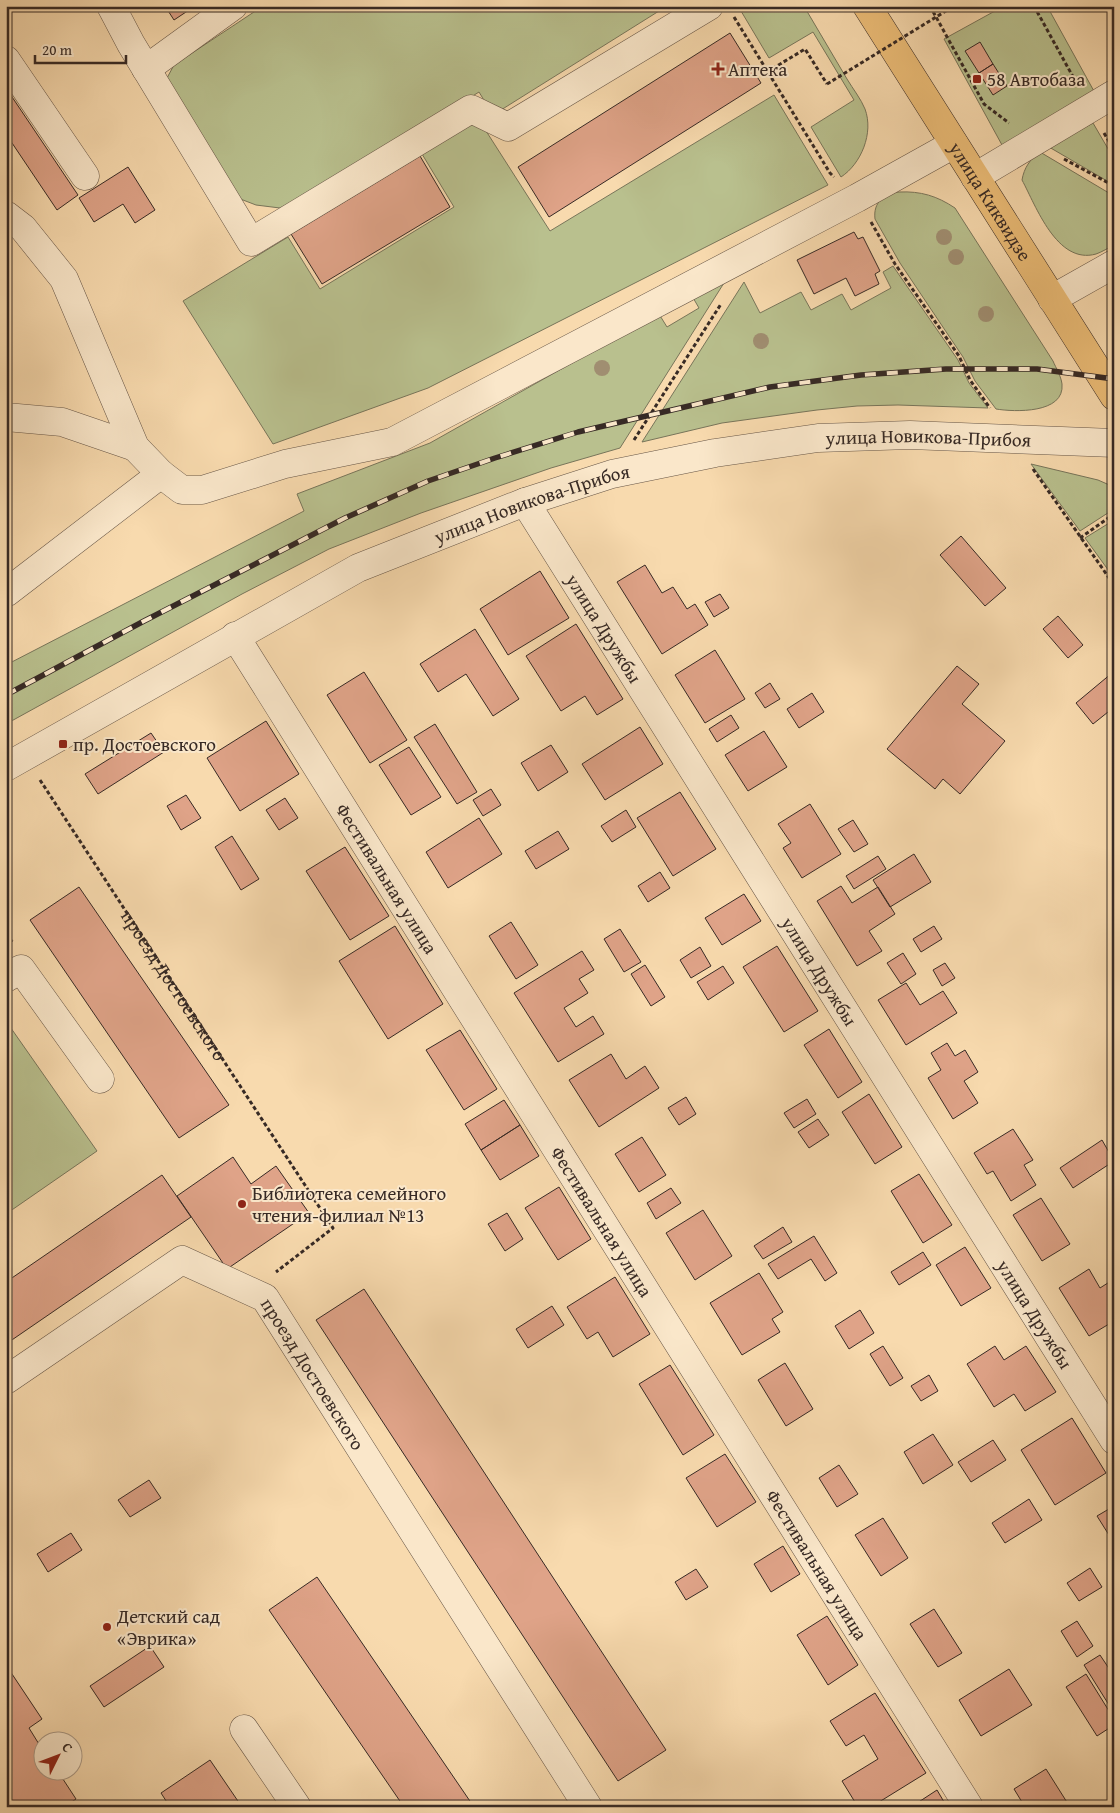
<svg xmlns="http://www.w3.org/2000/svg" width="1120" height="1813" viewBox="0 0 1120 1813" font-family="'Gentium Book Plus',serif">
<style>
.green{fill:#b9c08e;stroke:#78755a}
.building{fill:#dfa388;stroke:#372a25}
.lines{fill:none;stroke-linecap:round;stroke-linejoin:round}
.minor-casing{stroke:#675647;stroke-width:29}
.major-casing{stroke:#372a25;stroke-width:29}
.path{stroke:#372a25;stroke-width:3;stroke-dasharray:4 2.5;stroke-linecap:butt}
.minor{stroke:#fae7ca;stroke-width:28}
.major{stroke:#ecbd77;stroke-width:28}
.rail-casing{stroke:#372a25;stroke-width:5.5}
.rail{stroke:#fae7ca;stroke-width:4;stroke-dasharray:11;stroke-linecap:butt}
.path-bridge{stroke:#372a25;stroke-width:3;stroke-dasharray:4 2.5;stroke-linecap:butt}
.tree{fill:#a08e71}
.poi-dot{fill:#8f2418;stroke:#fae7ca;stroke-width:2}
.labels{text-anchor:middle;stroke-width:4;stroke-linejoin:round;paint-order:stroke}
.poi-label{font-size:19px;fill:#372a25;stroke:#fae7ca;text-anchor:start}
.street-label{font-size:19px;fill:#372a25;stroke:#fae7ca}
</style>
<rect width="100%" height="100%" fill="#f8daae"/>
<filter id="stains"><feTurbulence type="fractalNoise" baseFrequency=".004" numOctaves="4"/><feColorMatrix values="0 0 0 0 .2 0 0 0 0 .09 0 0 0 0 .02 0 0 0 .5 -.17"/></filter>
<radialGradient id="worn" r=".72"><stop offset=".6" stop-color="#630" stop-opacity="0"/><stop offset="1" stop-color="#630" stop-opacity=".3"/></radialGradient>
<path class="green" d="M263,6h404l-174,109 -14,-23 -141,88 -58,28 -24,-3 -26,-10 -63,-117 7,-13z
M738,6h64l6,7c13,22 26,44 39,66 6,10 14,20 18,30 9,24 -4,55 -24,68l-30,-50 43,-27 -41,-68 -44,26z
M1004,6h43l48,87 -93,52 -58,-106z
M774,95l54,90 -400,203 -155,56 -90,-143 105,-64 32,52 134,-82 -32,-53 57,-34 71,111z
M1093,123l21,36v26l-65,-38z
M1040,152l74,44v49c-6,3 -12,7 -18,9 -39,11 -60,-48 -74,-74 2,-12 8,-21 18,-28z
M899,192c22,-1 38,4 56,16l98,153c3,7 8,15 9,23 3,30 -48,28 -66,25l-21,-28 -12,-24 -63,-94 -25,-44c-2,-17 9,-25 24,-27z
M893,266l65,94 11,23 19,25 -90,-3 -41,1 -40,4 -95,13 -80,19 102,-160 16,31 41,-21 10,18 31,-16 9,16 40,-22 -8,-16z
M729,275l-109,173 -69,20 -130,45 -92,36 -87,45 -236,130v-59l298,-154 -7,-17 133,-51 229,-129 8,13 32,-19 -7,-12z
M1031,464l67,16 16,7v22l-34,22z
M1114,520v58l-29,-40z
M6,1021l91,130 -91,63z"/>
<path class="building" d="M165,6h30l-21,14z
M730,33l31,50 -212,134 -31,-50z
M980,42l13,22 -14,9 -14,-22z
M993,64l14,22 -14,9 -14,-22z
M6,88l72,107 -21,15 -51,-76z
M420,156l30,51 -128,77 -31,-50z
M128,167l27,43 -20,13 -12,-19 -29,18 -15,-24z
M854,232l4,7 5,-2 17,34 -5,3 4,10 -24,12 -9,-18 -32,16 -17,-34z
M961,536l45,52 -21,18 -45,-51z
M645,565l17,28 11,-6 14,22 8,-5 13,21 -46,29 -45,-72z
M540,571l29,47 -61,37 -28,-46z
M720,594l9,14 -15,9 -9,-15z
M1058,616l25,29 -15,13 -25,-29z
M576,624l47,75 -26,16 -12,-19 -24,15 -35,-55z
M475,629l44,70 -26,17 -27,-42 -28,18 -18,-28z
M715,650l30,49 -40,24 -30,-48z
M957,666l22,18 -17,20 43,37 -45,53 -17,-15 -8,10 -48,-40z
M364,672l43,68 -37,23 -43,-68z
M1112,673l2,3v33l-1,-1 -20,16 -17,-21z
M770,683l10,16 -15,9 -10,-15z
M812,693l12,19 -25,16 -12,-19z
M731,715l8,13 -22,14 -8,-13z
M266,721l33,53 -59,37 -33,-53z
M435,724l42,68 -20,12 -43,-67z
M640,727l23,37 -58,36 -23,-36z
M764,731l23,36 -39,24 -23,-36z
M151,733l13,19 -66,42 -13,-20z
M551,745l17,27 -30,19 -17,-28z
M409,747l32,50 -30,18 -32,-50z
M491,789l10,16 -18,11 -10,-16z
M680,792l36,57 -43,27 -36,-58z
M186,795l15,23 -20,12 -14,-24z
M285,798l13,20 -19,12 -13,-20z
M810,804l31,50 -39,24 -19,-30 8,-5 -13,-19z
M626,810l10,17 -24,15 -11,-16z
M479,818l23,36 -54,34 -22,-36z
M853,820l15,24 -14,8 -16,-23z
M558,831l11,18 -33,20 -11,-18z
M232,836l27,43 -18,11 -26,-43z
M345,847l44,69 -39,24 -44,-69z
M914,854l17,28 -41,25 -17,-27z
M878,856l8,13 -32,20 -8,-13z
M660,872l10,16 -22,14 -10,-16z
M841,886l11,17 26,-16 17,27 -26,17 13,20 -25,15 -40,-65z
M79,887l150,218 -50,33 -149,-218z
M744,894l17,27 -39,24 -17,-27z
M511,922l27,43 -22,14 -27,-43z
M395,926l48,78 -55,35 -49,-78z
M934,926l8,13 -21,13 -8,-13z
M620,929l21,33 -17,10 -20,-33z
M6,932l7,9 -7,5z
M777,946l41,65 -34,21 -41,-65z
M700,947l11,19 -20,12 -11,-18z
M582,951l12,19 -15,9 9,14 -24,15 12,19 17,-11 11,18 -46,28 -44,-69z
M903,953l13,21 -15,10 -14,-21z
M945,963l10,15 -13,8 -9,-16z
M645,965l20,32 -14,9 -20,-32z
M723,966l11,17 -26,17 -11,-18z
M906,983l14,22 23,-14 14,22 -51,32 -28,-45z
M829,1029l33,53 -24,16 -34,-53z
M460,1030l37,59 -33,21 -38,-60z
M947,1043l8,13 10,-6 13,22 -14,9 14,22 -25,16 -25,-41 13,-8 -10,-17z
M611,1054l15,25 19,-13 14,22 -60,39 -30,-47z
M869,1094l33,53 -27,17 -33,-52z
M686,1097l10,17 -17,11 -11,-17z
M807,1099l9,15 -22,14 -10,-15z
M504,1100l16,25 -39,25 -16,-26z
M818,1119l11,16 -20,13 -11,-16z
M520,1125l19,31 -39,24 -19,-30z
M1013,1129l20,31 -9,5 12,20 -25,16 -18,-30 -6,3 -13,-21z
M642,1137l24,38 -27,17 -24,-38z
M1102,1140l12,21 -41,27 -13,-20z
M233,1157l18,27 25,-18 33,47 -82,56 -50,-73z
M919,1174l33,51 -29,18 -32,-52z
M162,1175l29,42 -185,127v-62z
M559,1187l32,52 -33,21 -33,-52z
M671,1188l10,15 -25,16 -9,-16z
M1041,1198l29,46 -28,17 -29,-46z
M703,1210l29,46 -37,24 -29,-47z
M507,1213l16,26 -18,12 -17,-27z
M783,1227l9,15 -29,17 -9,-13z
M814,1236l23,37 -12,8 -14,-22 -33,20 -10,-15z
M965,1247l26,41 -30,18 -25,-41z
M923,1252l8,13 -32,20 -8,-13z
M1089,1269l11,19 14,-9v42l-25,15 -30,-48z
M759,1273l24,39 -11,7 8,13 -38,23 -32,-52z
M615,1277l35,57 -37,23 -15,-25 -11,7 -20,-32z
M364,1289l302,461 -48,31 -302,-461z
M552,1306l12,19 -36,23 -12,-19z
M860,1310l14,23 -25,16 -14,-23z
M883,1346l20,32 -13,8 -20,-32z
M995,1346l9,14 22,-14 30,46 -31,19 -11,-17 -20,13 -27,-43z
M785,1363l28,46 -27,17 -28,-46z
M670,1365l44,70 -31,20 -44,-71z
M929,1375l9,16 -17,10 -10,-15z
M1072,1418l34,55 -51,32 -34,-55z
M933,1434l20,31 -30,19 -19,-32z
M993,1440l13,20 -35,22 -13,-20z
M725,1454l31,48 -39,25 -31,-49z
M839,1465l19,29 -21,13 -18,-29z
M149,1480l12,18 -31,19 -12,-17z
M1029,1499l13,21 -37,23 -13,-20z
M1114,1506v37l-17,-27z
M883,1518l25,40 -27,18 -26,-41z
M71,1533l11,17 -34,22 -11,-18z
M783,1546l17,28 -29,18 -17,-28z
M1090,1568l12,19 -23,14 -12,-18z
M696,1569l12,18 -22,13 -11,-18z
M317,1577l157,230h-70l-135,-197z
M934,1609l28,44 -24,14 -28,-43z
M827,1616l31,49 -30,20 -31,-50z
M1077,1621l16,25 -16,11 -16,-26z
M150,1646l14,21 -60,40 -14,-21z
M1100,1655l14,21v37l-30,-48z
M1009,1669l23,36 -51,31 -22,-36z
M10,1671l32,48 -13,9 13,21v21h15l19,29 -12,8h-49l-9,-13v-121z
M1086,1674l28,45v6l-17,11 -31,-49z
M875,1693l51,80 -55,34h-13l-16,-26 36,-22 -14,-24 -18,11 -16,-25z
M210,1760l32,47h-72l-9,-14z
M1046,1769l24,38h-45l-11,-18z
M937,1790l10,17h-36z"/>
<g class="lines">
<defs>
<g id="minor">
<path d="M111,6l20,38 120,198 220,-133 37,18 201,-121"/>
<path d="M6,60l79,116"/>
<path d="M146,69l87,-63"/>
<path d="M975,177l139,-83"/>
<path d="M6,215l17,13 41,51 71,168 26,27 21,16h20l83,-26 107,-22 465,-244 97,-54"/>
<path d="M1052,299l62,-35"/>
<path d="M6,417l56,5 73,25"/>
<path id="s2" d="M525,502l589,938"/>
<path d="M6,593l155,-119"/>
<path id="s3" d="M235,636l734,1171"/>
<path id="s4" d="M6,767l352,-199 167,-66 87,-28 103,-21 103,-15 92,-3 204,8"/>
<path d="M6,978l15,-9 79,110"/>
<path id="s5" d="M6,1380l176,-120 83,38 323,509"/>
<path d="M244,1729l53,78"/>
</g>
<g id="major">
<path id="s6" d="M867,6l247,390"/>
</g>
</defs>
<use href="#minor" class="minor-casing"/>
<use href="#major" class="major-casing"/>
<g class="path">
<path d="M930,6l54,98 25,19"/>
<path d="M1034,6l43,78"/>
<path d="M734,17l96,156 4,4"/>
<path d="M767,72l38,-23 22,35"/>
<path d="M1104,133l10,17"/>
<path d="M1064,159l50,27"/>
<path d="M871,222l24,42 64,92 11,24 20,28"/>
<path d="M634,440l87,-136"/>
<path d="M1033,469l81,116"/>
<path d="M1080,538l34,-24"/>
<path id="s1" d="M40,780l293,448 -57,44"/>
</g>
<use href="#minor" class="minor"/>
<use href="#major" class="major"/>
<defs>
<path id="rail" d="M6,695l138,-74 201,-103 83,-37 67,-23 83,-26 192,-45 91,-12 85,-6h91l77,10"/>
</defs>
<use href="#rail" class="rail-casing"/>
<use href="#rail" class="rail"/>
<path class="path-bridge" d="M827,84l127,-78"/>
</g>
<g class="tree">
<circle cx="944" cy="237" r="8"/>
<circle cx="956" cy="257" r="8"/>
<circle cx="986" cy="314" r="8"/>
<circle cx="761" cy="341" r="8"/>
<circle cx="602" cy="368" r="8"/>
</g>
<g class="poi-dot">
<path d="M715.5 61.5h5v5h5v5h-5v5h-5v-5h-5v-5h5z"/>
<rect x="972" y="74" width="10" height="10" rx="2.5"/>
<rect x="58" y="739" width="10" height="10" rx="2.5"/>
<circle cx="242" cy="1204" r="5"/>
<circle cx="107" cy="1627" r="5"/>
</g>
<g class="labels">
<g class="poi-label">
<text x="728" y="76">Аптека</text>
<text x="987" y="86">58 Автобаза</text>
<text x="73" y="751">пр. Достоевского</text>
<text x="252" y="1200">Библиотека семейного<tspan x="252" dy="22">чтения-филиал №13</tspan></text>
<text x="117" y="1623">Детский сад<tspan x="117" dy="22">«Эврика»</tspan></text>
</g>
<g class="street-label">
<text dy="7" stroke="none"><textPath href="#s6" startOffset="231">улица Киквидзе</textPath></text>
<text dy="7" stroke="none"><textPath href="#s4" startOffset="995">улица Новикова-Прибоя</textPath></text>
<text dy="7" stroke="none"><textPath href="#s4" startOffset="590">улица Новикова-Прибоя</textPath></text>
<text dy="7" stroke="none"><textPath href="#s2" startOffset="149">улица Дружбы</textPath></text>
<text dy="7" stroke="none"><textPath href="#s3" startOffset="286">Фестивальная улица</textPath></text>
<text dy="7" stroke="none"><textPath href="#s2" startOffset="554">улица Дружбы</textPath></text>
<text dy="7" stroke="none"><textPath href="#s1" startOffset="245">проезд Достоевского</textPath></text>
<text dy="7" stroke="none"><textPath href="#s3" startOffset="691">Фестивальная улица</textPath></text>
<text dy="7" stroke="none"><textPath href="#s2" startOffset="959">улица Дружбы</textPath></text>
<text dy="7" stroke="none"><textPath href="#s5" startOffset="394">проезд Достоевского</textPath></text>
<text dy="7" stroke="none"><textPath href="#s3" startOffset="1096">Фестивальная улица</textPath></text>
</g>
</g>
<rect width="1120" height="1813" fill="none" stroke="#f8daae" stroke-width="25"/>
<rect x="8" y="8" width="1105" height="1798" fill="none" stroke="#372a25" stroke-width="2.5"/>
<rect x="12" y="12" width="1095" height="1788" fill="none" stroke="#372a25"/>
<g transform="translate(58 1756) rotate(48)"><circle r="24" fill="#fae7ca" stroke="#ac9b88"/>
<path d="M0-4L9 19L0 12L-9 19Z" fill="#8f2418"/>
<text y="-8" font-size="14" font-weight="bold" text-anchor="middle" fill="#372a25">С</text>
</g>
<path d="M35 55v8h91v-8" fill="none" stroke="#372a25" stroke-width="2.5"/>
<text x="42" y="55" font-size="15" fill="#372a25" stroke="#fae7ca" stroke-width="4" paint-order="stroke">20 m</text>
<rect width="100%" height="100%" filter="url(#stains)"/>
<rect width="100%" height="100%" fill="url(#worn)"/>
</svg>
